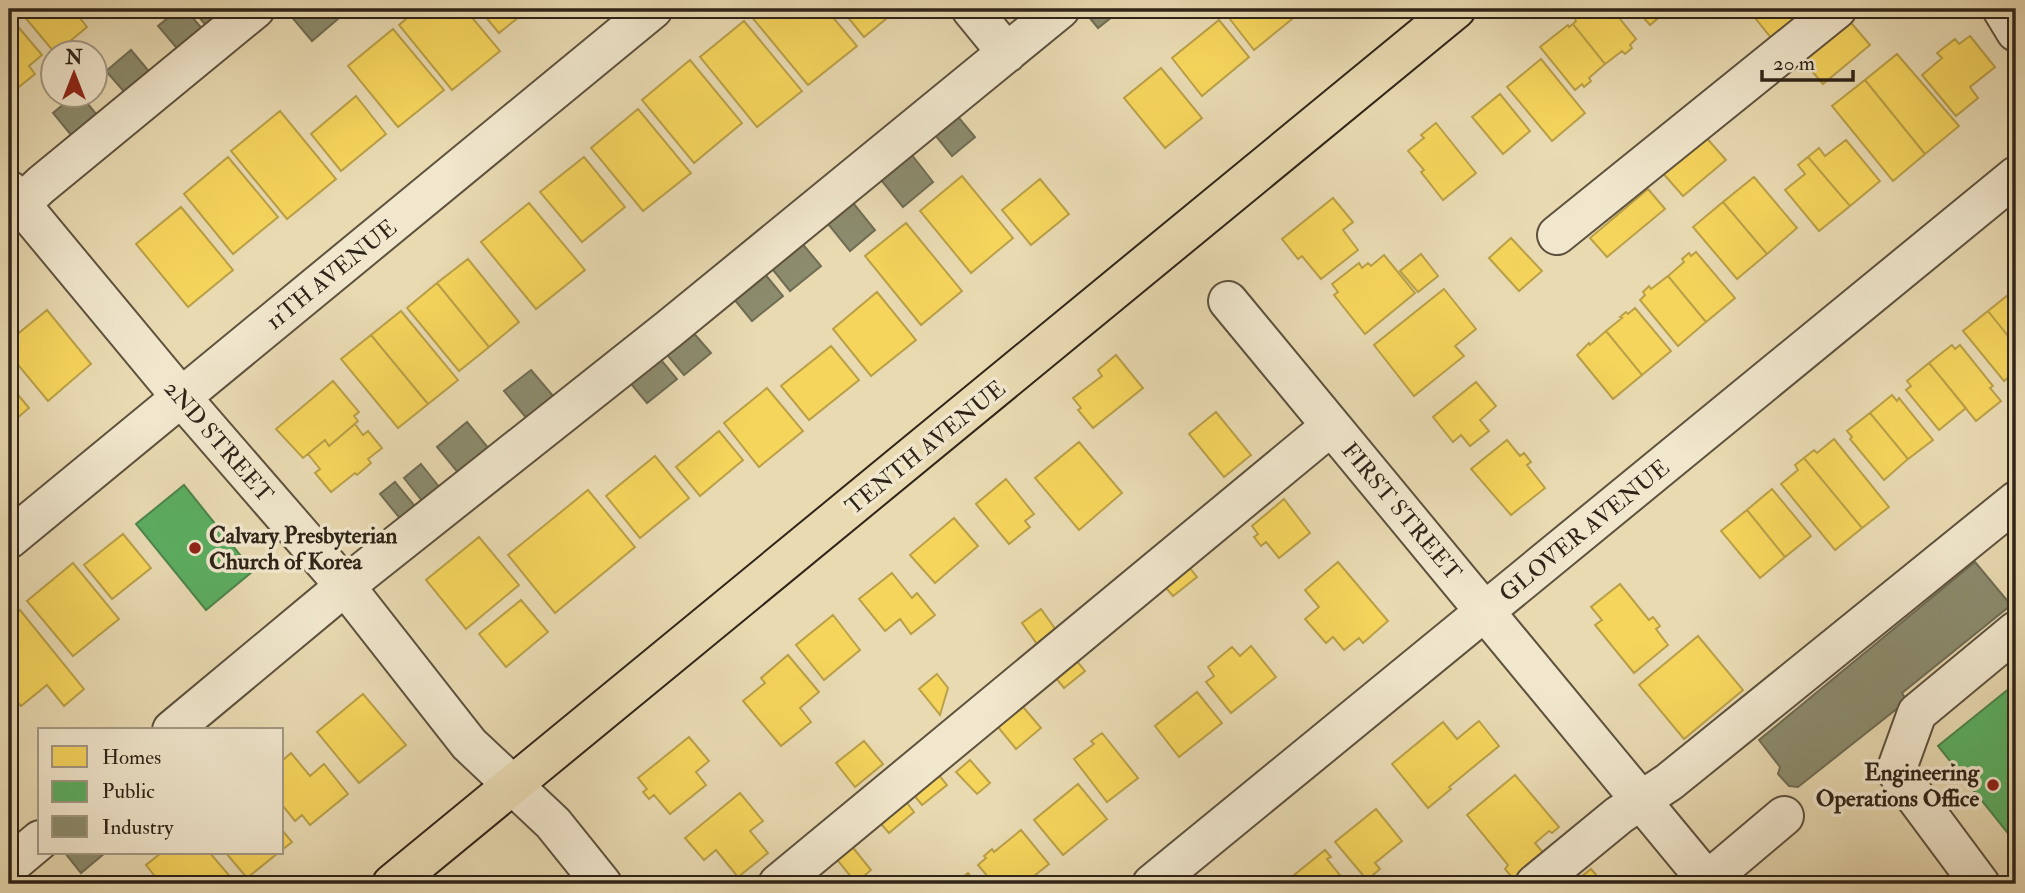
<svg xmlns="http://www.w3.org/2000/svg" width="2025" height="893" viewBox="0 0 2025 893" font-family="'IM FELL Double Pica',serif">
<style>
.homes{fill:#f6d55c;stroke:#baa048;stroke-width:2}
.public{fill:#5aae61;stroke:#4d854b;stroke-width:2}
.industry{fill:#8c8c6e;stroke:#706d54;stroke-width:2}
.lines{fill:none;stroke-linecap:round;stroke-linejoin:round}
.minor-casing{stroke:#5e523e;stroke-width:42}
.major-casing{stroke:#2f2418;stroke-width:42}
.minor{stroke:#f1e7cd;stroke-width:38}
.major{stroke:#e9dab2;stroke-width:38}
.poi-dot{fill:#8f2418;stroke:#f1e7cd;stroke-width:2.5}
.labels{text-anchor:middle;stroke-width:7;stroke-linejoin:round;paint-order:stroke}
.street-label{font-size:23px;fill:#2f2418;stroke:#f1e7cd}
.poi-label{font-size:23px;font-weight:bold;fill:#2f2418;stroke:#f1e7cd;text-anchor:start}
</style>
<rect width="100%" height="100%" fill="#e9dab2"/>
<filter id="stains"><feTurbulence type="fractalNoise" baseFrequency=".00286" numOctaves="4"/><feColorMatrix values="0 0 0 0 .2 0 0 0 0 .09 0 0 0 0 .02 0 0 0 .5 -.17"/></filter>
<radialGradient id="worn" r=".72"><stop offset=".6" stop-color="#630" stop-opacity="0"/><stop offset="1" stop-color="#630" stop-opacity=".3"/></radialGradient>
<path class="homes" d="M18,9h63l-5,4 11,14 -30,25h-3z
M418,9h47l35,42 -48,39 -53,-65z
M479,9h50l-30,24z
M747,9h79l31,37 -49,39 -62,-75z
M841,9h57l-34,28z
M1232,9h68l2,2 -48,39 -28,-36z
M1588,9h24l24,30 -6,6 2,3 -7,6 -3,-3 -17,13 -32,-40 3,-3 -1,-2z
M1636,9h40l-4,4 -3,-4 -19,16z
M1759,9h50l-37,30 -20,-25z
M9,16l33,39 -13,11 6,8 -26,21z
M1847,18l23,27 -47,39 -23,-27z
M1219,20l30,37 -47,39 -30,-38z
M744,21l58,70 -45,36 -57,-70z
M1573,24l32,40 -16,14 2,3 -7,6 -2,-3 -7,6 -35,-43 28,-22 1,2z
M393,29l51,61 -46,37 -50,-61z
M1970,36l25,31 -25,20 8,11 -22,18 -34,-41 20,-17 -5,-5 18,-14 4,5z
M1897,54l62,72 -34,28 -60,-74z
M1541,59l44,54 -33,28 -45,-54z
M690,60l52,63 -48,40 -52,-63z
M1161,68l41,50 -37,30 -41,-50z
M1865,80l60,74 -32,27 -61,-75z
M1500,94l30,37 -27,23 -31,-37z
M356,96l30,38 -45,37 -30,-37z
M638,109l53,64 -48,38 -52,-63z
M280,111l56,68 -49,40 -56,-68z
M1436,123l40,50 -33,27 -22,-28 3,-2 -16,-19 16,-13 -3,-3z
M1704,135l22,25 -43,36 -22,-25z
M1846,140l34,41 -30,25 -42,-49 11,-9 6,8z
M228,157l50,60 -45,37 -49,-60z
M584,157l41,50 -43,35 -42,-50z
M1808,157l42,49 -31,25 -34,-41 20,-16 -7,-9z
M962,176l51,62 -42,35 -51,-62z
M1754,177l43,51 -30,26 -44,-52z
M1040,179l29,35 -38,31 -29,-35z
M1648,189l17,20 -58,48 -17,-19z
M1333,198l20,24 -10,8 15,20 -37,29 -19,-23 -4,3 -16,-20z
M1723,202l44,52 -30,25 -44,-52z
M529,203l56,67 -49,39 -55,-67z
M181,207l52,63 -45,37 -52,-63z
M906,223l56,68 -41,34 -56,-69z
M1511,238l31,33 -23,20 -30,-33z
M1696,252l39,46 -29,24 -38,-46 16,-14 -2,-3 7,-6 2,3z
M1421,254l17,22 -20,16 -18,-21z
M1384,255l31,38 -50,41 -31,-39 4,-3 -6,-8 27,-21 3,5 6,-5 3,3z
M468,259l51,63 -30,25 -52,-64z
M1668,276l38,46 -28,24 -38,-46 5,-5 -2,-3 6,-6 2,3z
M437,283l52,64 -30,24 -52,-63z
M1444,289l32,40 -21,17 9,10 -50,40 -40,-51z
M2013,291l3,4v51l-28,-35z
M877,292l39,48 -45,36 -38,-47z
M1635,308l36,43 -29,24 -36,-44 16,-13 -2,-1 6,-5 2,2z
M47,310l44,54 -43,37 -39,-47v-13z
M401,311l57,69 -30,24 -57,-69z
M1988,311l28,35v25l-12,10 -41,-50z
M1606,331l36,44 -29,24 -36,-44 12,-12 1,2z
M371,335l57,69 -30,24 -57,-69z
M1952,345l3,4 5,-4 33,41 -3,2 11,13 -25,20 -47,-58z
M831,346l28,34 -50,40 -28,-34z
M1116,355l27,33 -50,40 -15,-18 3,-2 -8,-10 29,-22 -4,-6z
M1929,363l37,45 -27,22 -33,-40 5,-4 -4,-5z
M333,381l26,31 -5,4 4,5 -29,25 -4,-6 -22,18 -27,-29z
M1476,382l20,24 -16,14 9,11 -19,15 -9,-11 -8,7 -20,-25z
M9,384l20,24 -20,17z
M767,388l36,43 -44,36 -35,-44z
M1892,395l5,6 2,-3 34,42 -25,19 -38,-46z
M1216,412l35,43 -27,22 -35,-43z
M1870,413l38,46 -24,21 -34,-41 2,-2 -5,-6z
M355,424l8,11 5,-4 14,17 -14,11 3,4 -14,12 -2,-2 -24,19 -16,-19 5,-4 -12,-15 17,-14 4,6z
M719,431l24,29 -43,36 -24,-29z
M1834,439l55,68 -27,21 -58,-70 10,-8 3,3z
M1507,440l13,16 4,-3 7,9 -4,3 18,23 -34,27 -40,-46z
M1079,442l43,51 -43,37 -44,-52z
M655,456l34,42 -49,40 -34,-42z
M1804,458l58,70 -27,22 -54,-66 17,-14 -3,-5z
M1006,479l28,35 -9,7 5,6 -21,17 -33,-40z
M1772,489l39,47 -26,21 -38,-47z
M588,490l47,57 -80,66 -47,-58z
M1284,499l26,34 -31,25 -13,-16 -5,4 -7,-9 4,-3 -6,-8z
M1747,510l38,47 -25,21 -39,-47z
M954,518l24,28 -43,37 -25,-28z
M123,534l28,34 -39,31 -28,-34z
M479,537l40,48 -53,44 -40,-49z
M1185,562l12,15 -24,19 -12,-14z
M1338,562l50,59 -25,22 -4,-5 -15,12 -11,-13 -7,6 -21,-24 14,-12 -14,-17z
M73,563l46,56 -46,37 -46,-55z
M892,573l20,25 5,-5 18,22 -24,19 -11,-15 -15,12 -26,-32z
M1620,584l29,36 4,-3 7,9 -4,3 12,16 -34,28 -39,-48 7,-5 -11,-13z
M521,600l27,32 -42,35 -27,-33z
M1041,609l15,21 -19,14 -15,-21z
M20,610l64,79 -20,17 -17,-21 -26,21 -12,-15v-72z
M833,615l27,35 -36,30 -28,-35z
M1698,636l45,54 -59,49 -45,-54z
M1251,646l25,31 -45,36 -25,-31 8,-6 -6,-9 24,-20 8,9z
M788,655l31,37 -19,16 11,14 -30,24 -38,-45 22,-18 -4,-5z
M1072,655l13,16 -21,17 -13,-16z
M937,674l11,14 -8,27 -21,-26z
M1197,692l25,31 -43,34 -24,-31z
M363,694l43,51 -47,38 -42,-51z
M1018,701l23,27 -25,21 -23,-28z
M1479,721l20,25 -50,41 2,2 -23,19 -36,-44 51,-42 14,17z
M1102,733l36,45 -31,24 -33,-43 20,-15 -3,-3z
M689,737l20,24 -13,11 10,13 -36,29 -16,-19 -5,4 -6,-7 4,-3 -9,-11z
M864,741l19,23 -28,23 -19,-24z
M291,753l19,23 14,-12 24,30 -38,31 -8,-10 -7,6 -13,-16v-44z
M970,760l20,23 -13,11 -21,-22z
M934,769l13,16 -25,20 -13,-16z
M1515,775l44,52 -7,6 -3,-2 -14,12 11,13 -31,25 -10,-12 3,-4 -41,-50z
M1078,784l29,35 -44,36 -29,-35z
M740,793l23,28 -13,10 18,22 -30,24 -22,-27 -12,10 -19,-22z
M901,795l13,17 -25,21 -14,-16z
M1376,809l26,32 -27,22 5,6 -13,11 -32,-38z
M282,830l10,12 -10,8z
M1021,830l28,34 -25,20h-30l-16,-19 8,-7 -2,-2 8,-7 2,3z
M850,844l21,26 -15,13 -22,-27z
M1325,850l6,7 -4,2 20,25h-64z
M161,853h49l24,28 -4,3h-69l-15,-19z
M226,853h52l-31,25z
M1591,869l13,15h-32z
M968,873l9,11h-22z"/>
<path class="public" d="M184,485l69,86 -47,39 -70,-86z
M2016,683v142l-9,7 -69,-86z"/>
<path class="industry" d="M179,9h6l20,23 -24,21 -23,-27z
M192,9h43l-26,20z
M285,9h44l9,10 -26,22z
M1086,9h36l-24,19 -14,-17z
M131,50l22,26 -25,20 -22,-25z
M76,94h4l21,26 -25,21 -23,-28z
M954,112l21,25 -23,19 -21,-26z
M908,150l25,32 -30,25 -26,-32z
M845,193l30,37 -25,21 -30,-37z
M800,241l21,25 -31,25 -21,-26z
M764,273l19,23 -31,25 -19,-23z
M690,329l21,24 -27,22 -20,-24z
M656,354l21,25 -30,24 -21,-25z
M531,370l24,28 -27,22 -24,-29z
M467,422l23,28 -30,25 -23,-28z
M421,464l19,24 -17,14 -19,-24z
M395,482l23,28 -15,12 -23,-28z
M1975,562l36,43 -109,88 3,5 -6,9 -101,80 -9,-1 -11,-12 2,-7 -21,-27z
M65,853h40l-24,20z"/>
<g class="lines">
<defs>
<path id="minor" d="M971,9l36,44
M2002,9l14,23
M9,190l172,207 164,189 124,158 84,79 49,61
M9,215l32,-30 214,-176
M1557,235l280,-226
M1228,301l482,583
M9,539l644,-530
M172,730l173,-144 324,-257 391,-320
M9,866l31,-26
M1707,881l77,-65
M778,884l553,-458
M1152,884l864,-708
M1535,884l84,-69 50,-33 347,-281
M1980,884l-84,-113 21,-58 99,-82"/>
<path id="major" d="M392,884l1064,-875"/>
</defs>
<use href="#minor" class="minor-casing"/>
<use href="#major" class="major-casing"/>
<use href="#minor" class="minor"/>
<use href="#major" class="major"/>
</g>
<g class="poi-dot">
<circle cx="195" cy="548" r="7"/>
<circle cx="1993" cy="785" r="7"/>
</g>
<g class="labels">
<g class="street-label">
<text transform="translate(331 274) rotate(-39)" y="8">11TH AVENUE</text>
<text transform="translate(219 441) rotate(49)" y="8">2ND STREET</text>
<text transform="translate(925 447) rotate(-39)" y="8">TENTH AVENUE</text>
<text transform="translate(1402 511) rotate(50)" y="8">FIRST STREET</text>
<text transform="translate(1584 530) rotate(-39)" y="8">GLOVER AVENUE</text>
</g>
<g class="poi-label">
<text x="209" y="543">Calvary Presbyterian<tspan x="209" dy="26">Church of Korea</tspan></text>
<text x="1979" y="780" text-anchor="end">Engineering<tspan x="1979" dy="26">Operations Office</tspan></text>
</g>
</g>
<rect width="2025" height="893" fill="none" stroke="#e9dab2" stroke-width="35"/>
<rect x="10" y="10" width="2004" height="872" fill="none" stroke="#2f2418" stroke-width="3.5"/>
<rect x="18" y="18" width="1990" height="858" fill="none" stroke="#2f2418" stroke-width="2"/>
<rect x="38" y="728" width="245" height="126" fill="#f1e7cd" stroke="#a39985" stroke-width="2"/>
<rect x="52" y="746" width="35" height="21" fill="#f6d55c" stroke="#a39985" stroke-width="2"/>
<text x="102" y="764" font-size="21" fill="#2f2418">Homes</text>
<rect x="52" y="781" width="35" height="21" fill="#5aae61" stroke="#a39985" stroke-width="2"/>
<text x="102" y="798" font-size="21" fill="#2f2418">Public</text>
<rect x="52" y="816" width="35" height="21" fill="#8c8c6e" stroke="#a39985" stroke-width="2"/>
<text x="102" y="834" font-size="21" fill="#2f2418">Industry</text>
<g transform="translate(74 74)"><circle r="33" fill="#f1e7cd" stroke="#a39985" stroke-width="2"/>
<path d="M0-5L12 26L0 18L-12 26Z" fill="#8f2418"/>
<text y="-10" font-size="19" font-weight="bold" text-anchor="middle" fill="#2f2418">N</text>
</g>
<path d="M1762 70v10h91v-10" fill="none" stroke="#2f2418" stroke-width="3.5"/>
<text x="1773" y="70" font-size="21" fill="#2f2418" stroke="#f1e7cd" stroke-width="5" paint-order="stroke">20 m</text>
<rect width="100%" height="100%" filter="url(#stains)"/>
<rect width="100%" height="100%" fill="url(#worn)"/>
</svg>
